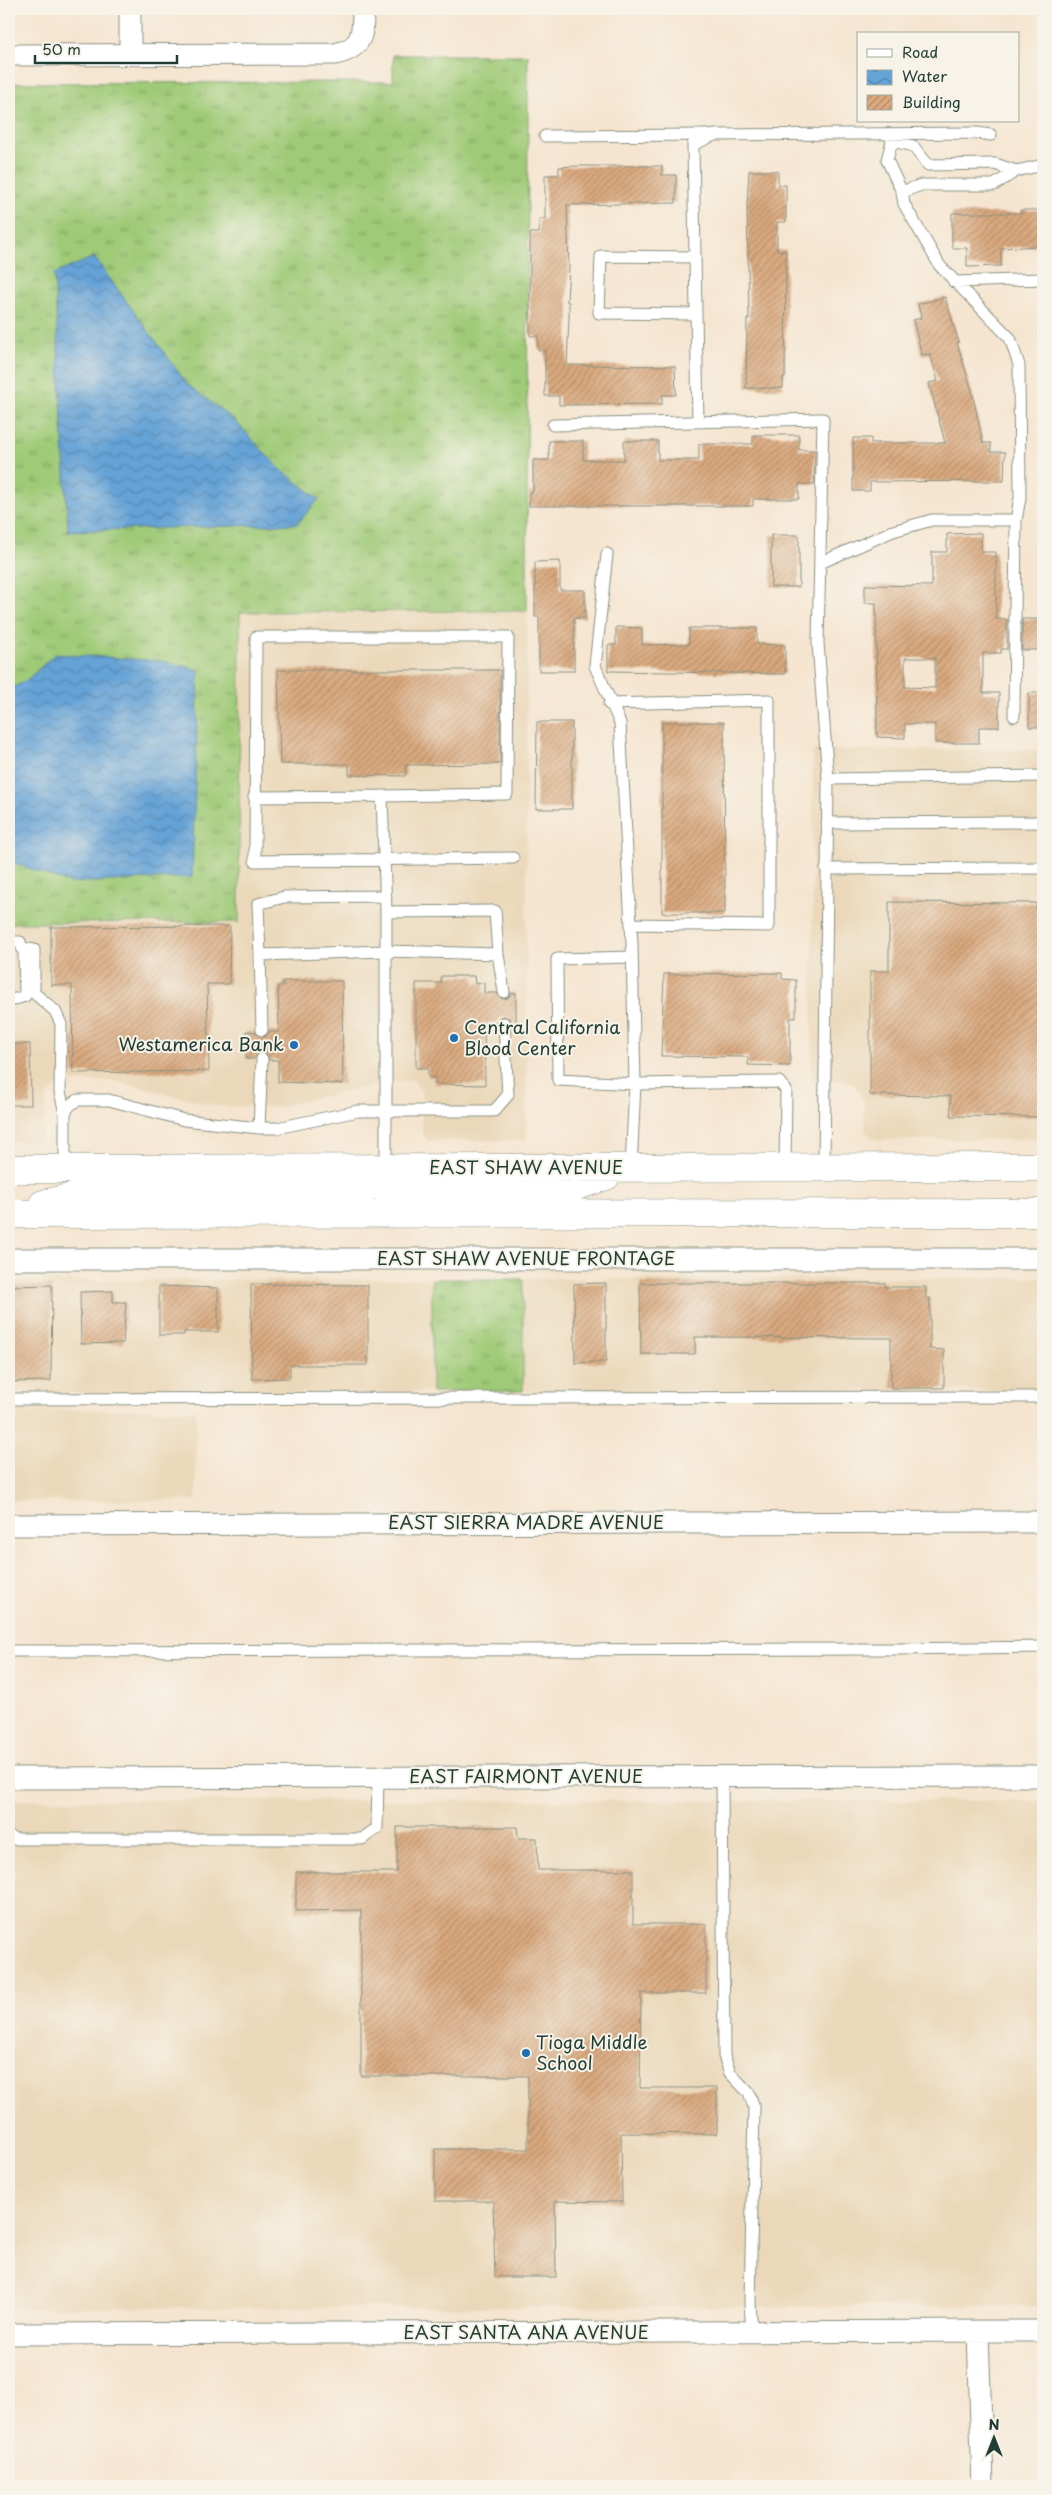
<svg xmlns="http://www.w3.org/2000/svg" width="1052" height="2495" viewBox="0 0 1052 2495" font-family="'Playpen Sans',sans-serif">
<style>
.built{fill:#ebd8ba}
.grass{fill:url(#grass-tufts);stroke:#5f8456}
.water{fill:url(#water-waves);stroke:#427085}
.building{fill:url(#building-hatch);fill-rule:evenodd}
.lines{fill:none;stroke-linecap:round;stroke-linejoin:round}
.service-casing{stroke:#8a9182;stroke-width:13}
.minor-casing{stroke:#8a9182;stroke-width:23}
.primary-casing{stroke:#8a9182;stroke-width:29}
.service{stroke:#fff;stroke-width:11}
.minor{stroke:#fff;stroke-width:21}
.primary{stroke:#fff;stroke-width:28}
.poi-dot{fill:#1f6fb2;stroke:#f7f3e8;stroke-width:2}
.labels{text-anchor:middle;stroke-width:4;stroke-linejoin:round;paint-order:stroke}
.poi-label{font-size:18px;fill:#1f3d34;stroke:#f7f3e8;text-anchor:start}
.street-label{font-size:18px;fill:#1f3d34;stroke:#f7f3e8}
</style>
<defs>
<pattern id="grass-tufts" width="24" height="20" patternUnits="userSpaceOnUse" patternTransform="scale(1.25)"><rect width="24" height="20" fill="#9fca77"/><path d="M3 7l-1-3M5 7V3M7 7l1-3M15 17l-1-3M17 17v-4M19 17l1-3" fill="none" stroke="#81a562"/></pattern>
<pattern id="water-waves" width="16" height="10" patternUnits="userSpaceOnUse" patternTransform="scale(1.25)"><rect width="16" height="10" fill="#65a2d6"/><path d="M0 5q4-4 8 0t8 0" fill="none" stroke="#5385ae"/></pattern>
<pattern id="building-hatch" width="6" height="6" patternUnits="userSpaceOnUse" patternTransform="scale(1.25)"><rect width="6" height="6" fill="#daa97e"/><path d="M-1 1l2-2M0 6l6-6M5 7l2-2" fill="none" stroke="#b08b68"/></pattern>
</defs>
<rect width="100%" height="100%" fill="#f7f3e8"/>
<filter id="ink" filterUnits="userSpaceOnUse"><feTurbulence type="fractalNoise" baseFrequency=".02" numOctaves="2"/><feDisplacementMap in="SourceGraphic" scale="10" xChannelSelector="R" yChannelSelector="G"/><feConvolveMatrix kernelMatrix="1 2 1 2 8 2 1 2 1" color-interpolation-filters="sRGB"/></filter>
<filter id="wash" filterUnits="userSpaceOnUse"><feTurbulence type="fractalNoise" baseFrequency=".0096" numOctaves="4" result="noise"/><feDisplacementMap in="SourceGraphic" scale="20" xChannelSelector="R" yChannelSelector="G"/><feGaussianBlur stdDeviation="1.12" result="paint"/><feColorMatrix in="noise" values="0 0 0 0 0 0 0 0 0 0 0 0 0 0 0 0 0 1.4 0 .05"/><feComposite in="paint" operator="in"/></filter>
<g filter="url(#wash)">
<rect width="100%" height="100%" fill="#f5e5d0"/>
<path class="built" d="M527,611l-1,529 -98,1 -6,-7v-42l-9,-12 -24,1 -111,26 -61,-1 -103,-25 -47,1 -9,2 -11,12 -4,38 -5,6 -7,2h-22v-219l230,-1 1,-310z
M813,750h230v389l-166,1 -7,-3 -5,-6 -1,-31 -8,-14 -14,-6 -30,-1z
M1043,1278v112l-520,1v-112z
M432,1279v113l-423,1v-112z
M9,1410h187v90l-187,1z
M9,1800l1034,1v505l-1034,2z"/>
<path class="grass" d="M393,55h135l-1,556 -287,1 -1,310 -230,1v-840l384,-1z
M432,1279h91v112l-91,1z"/>
<path class="water" d="M94,257l94,128 46,35 45,48 40,31 -22,25 -229,7 -14,-257z
M55,654l108,7 36,9 -7,207 -123,6 -60,-22v-171l18,-10z"/>
<g id="blocks">
<path class="building" d="M578,166h84v9h14v28l-109,2 2,62 -2,35h2v15l-2,48 108,1 1,29h-14v9l-103,1v-9h-14v-46h-7v-14h-8v-103h9v-14h6v-44h14v-8z
M749,171h29v14h8v37h-9v28l9,1 -1,126h-2v11h-37l1,-69h2l-2,-115z
M1021,210h22v36l-42,2v18l-34,1v-19h-15v-35h69z
M945,297l14,45 -2,1 15,48 11,52h8v9h14l-1,29 -134,1v9h-17v-53h18v5h74l-16,-60 9,-2 -8,-27 -8,1 -9,-35 8,-2 -3,-14z
M753,435h46v15h16l-1,34h-15v15h-46v7h-224v-14h4v-32h16v-19h34v19h41v-19h34v19h41v-16h54z
M981,533v19h15v67h11v30h-6v4h-18v40h16v34h-20v16h-44v-19h-30v14l-28,-1 -1,-134h-11v-18l67,1v-34h15v-18zM905,658h30v30l-30,-1z
M771,535h28v52h-28z
M560,561v29h25v28h-11v53h-35v-54h-4v-55z
M1022,619h21v31h-21z
M616,627l26,1v17l47,-1v-16h68v16l28,1v29l-177,-3v-26h8z
M278,670h222v94l-94,1 -1,11 -56,-1v-11h-69z
M1029,693h14v34h-14z
M537,722h35v87h-36z
M662,722h62l1,191h-63z
M889,902l147,1v12l7,1v201l-92,-1 -1,-20 -80,-1v-124h19z
M230,926l-1,58h-22l2,87 -136,2 -1,-88h-21v-58z
M782,973v6l14,1v38h-6v48l-42,-1v-8l-87,-1 3,-82z
M441,976h33l1,8 9,-1v10h13l5,6 6,-1 3,-5h5v30h-5l-1,-4 -6,-3 -4,1 -3,6h-13l1,62 -51,-1 1,-7h-7v-9h-12v-85h25z
M283,981h59l1,103 -65,-2v-22h-9l-3,-7 -4,-1 -6,3 -2,4h-8v-28l9,1 7,5 4,-1 3,-4h10l-1,-46h5z
M9,1044h21l1,61h-22z
M606,1283v79l-31,1 -1,-79z
M640,1283h245v4h41v11h4v51l14,1v38h-53v-50l-196,-1v17h-54z
M251,1284l117,1v80h-78v13l-38,1z
M52,1285l-1,96 -42,1v-96z
M159,1286l59,2v44h-34v3h-25z
M113,1291v11h13l-3,41 -42,1 -1,-52z
M397,1827h120l1,11h19l1,32h95v54h73v69h-65l-1,95h77v46l-96,-1 1,69 -67,-1 1,76h-61l-2,-76h-58v-52h93v-73h-167v-166l-65,1v-39h101z"/>
</g>
</g>
<g filter="url(#ink)">
<use href="#blocks" fill-opacity="0" stroke="#8a9182" stroke-width="1"/>
<g class="lines">
<defs>
<path id="service" d="M889,135l3,6 21,5 15,19 67,-1 21,7 -22,14h-73l-19,7
M545,136l163,-1
M1016,171l27,-6
M695,257l-94,-1 -2,57 97,1
M954,282l89,-3
M698,422l-5,-277 21,-10 263,-2 14,2
M553,425l270,-6 -5,224 10,136 -4,389
M607,554l-12,112 25,57 12,221 3,140 -4,84
M820,563l73,-32 39,-11h84l4,-22 -1,-133 -9,-27 -70,-72 -36,-62 -2,-12 -15,-32 5,-19
M609,704l160,-4v226l-138,-2
M1014,716l2,-196
M828,779l215,-3
M254,797l128,-1
M827,823l216,-1
M826,869l217,-1
M386,896l-102,1 -26,7 2,51 126,-4 112,3 -3,-43 -109,1
M9,942h11l4,10 1,44 -16,5
M22,948l12,2v43l21,18 6,13 -1,68 5,21
M498,954l6,38
M260,955l2,75
M632,957l-75,2 1,121 77,4 144,-2 7,8 -1,78
M259,1128l3,-69
M65,1169v-56l5,-8 8,-5h31l75,20 75,8h18l81,-17h136l14,-16 -4,-72
M386,1169v-257c-1,-39 -3,-77 -4,-116l125,-2 1,-157h-252l-1,224 258,-3
M9,1399l1034,-2
M9,1651l889,-2 145,-2
M722,1776l2,280 6,17 19,20 5,14 -4,197 2,28
M9,1835l4,4h349l15,-11 1,-51"/>
<path id="minor" d="M130,54v-45
M9,55l326,-1c28,-6 28,-20 28,-45
M9,1259h1034
M9,1525l1034,-3
M9,1778l1034,-2
M978,2332l5,154
M9,2334l1034,-3"/>
<path id="primary" d="M9,1169l1034,-2
M43,1204l45,-11 264,-1c17,-4 25,-9 34,-23
M387,1213c1,-13 3,-19 15,-24h166l38,-13
M9,1214l1034,-1"/>
</defs>
<use href="#service" class="service-casing"/>
<use href="#minor" class="minor-casing"/>
<use href="#primary" class="primary-casing"/>
<use href="#service" class="service"/>
<use href="#minor" class="minor"/>
<use href="#primary" class="primary"/>
</g>
</g>
<g class="poi-dot">
<circle cx="454" cy="1038" r="5"/>
<circle cx="294" cy="1045" r="5"/>
<circle cx="526" cy="2053" r="5"/>
</g>
<g class="labels">
<g class="poi-label">
<text x="464" y="1034">Central California<tspan x="464" dy="21">Blood Center</tspan></text>
<text x="284" y="1051" text-anchor="end">Westamerica Bank</text>
<text x="536" y="2049">Tioga Middle<tspan x="536" dy="21">School</tspan></text>
</g>
<g class="street-label">
<text x="526" y="1174">EAST SHAW AVENUE</text>
<text x="526" y="1265">EAST SHAW AVENUE FRONTAGE</text>
<text x="526" y="1529">EAST SIERRA MADRE AVENUE</text>
<text x="526" y="1783">EAST FAIRMONT AVENUE</text>
<text x="526" y="2339">EAST SANTA ANA AVENUE</text>
</g>
</g>
<rect width="1052" height="2495" fill="none" stroke="#f7f3e8" stroke-width="30"/>
<rect x="857" y="32" width="162" height="90" fill="#f7f3e8" stroke="#a1aaa0"/>
<rect x="867" y="49" width="25" height="8" fill="#ffffff" stroke="#a1aaa0"/>
<text x="902" y="58" font-size="15" fill="#1f3d34">Road</text>
<rect x="867" y="70" width="25" height="15" fill="url(#water-waves)" stroke="#a1aaa0"/>
<text x="902" y="82" font-size="15" fill="#1f3d34">Water</text>
<rect x="867" y="95" width="25" height="15" fill="url(#building-hatch)" stroke="#a1aaa0"/>
<text x="902" y="108" font-size="15" fill="#1f3d34">Building</text>
<g transform="translate(994 2438)" stroke="#f7f3e8" stroke-width="4" paint-order="stroke">
<path d="M0-4L9 19L0 12L-9 19Z" fill="#1f3d34"/>
<text y="-8" font-size="14" font-weight="bold" text-anchor="middle" fill="#1f3d34">N</text>
</g>
<path d="M35 55v8h142v-8" fill="none" stroke="#1f3d34" stroke-width="2.5"/>
<text x="42" y="55" font-size="15" fill="#1f3d34" stroke="#f7f3e8" stroke-width="4" paint-order="stroke">50 m</text>
</svg>
